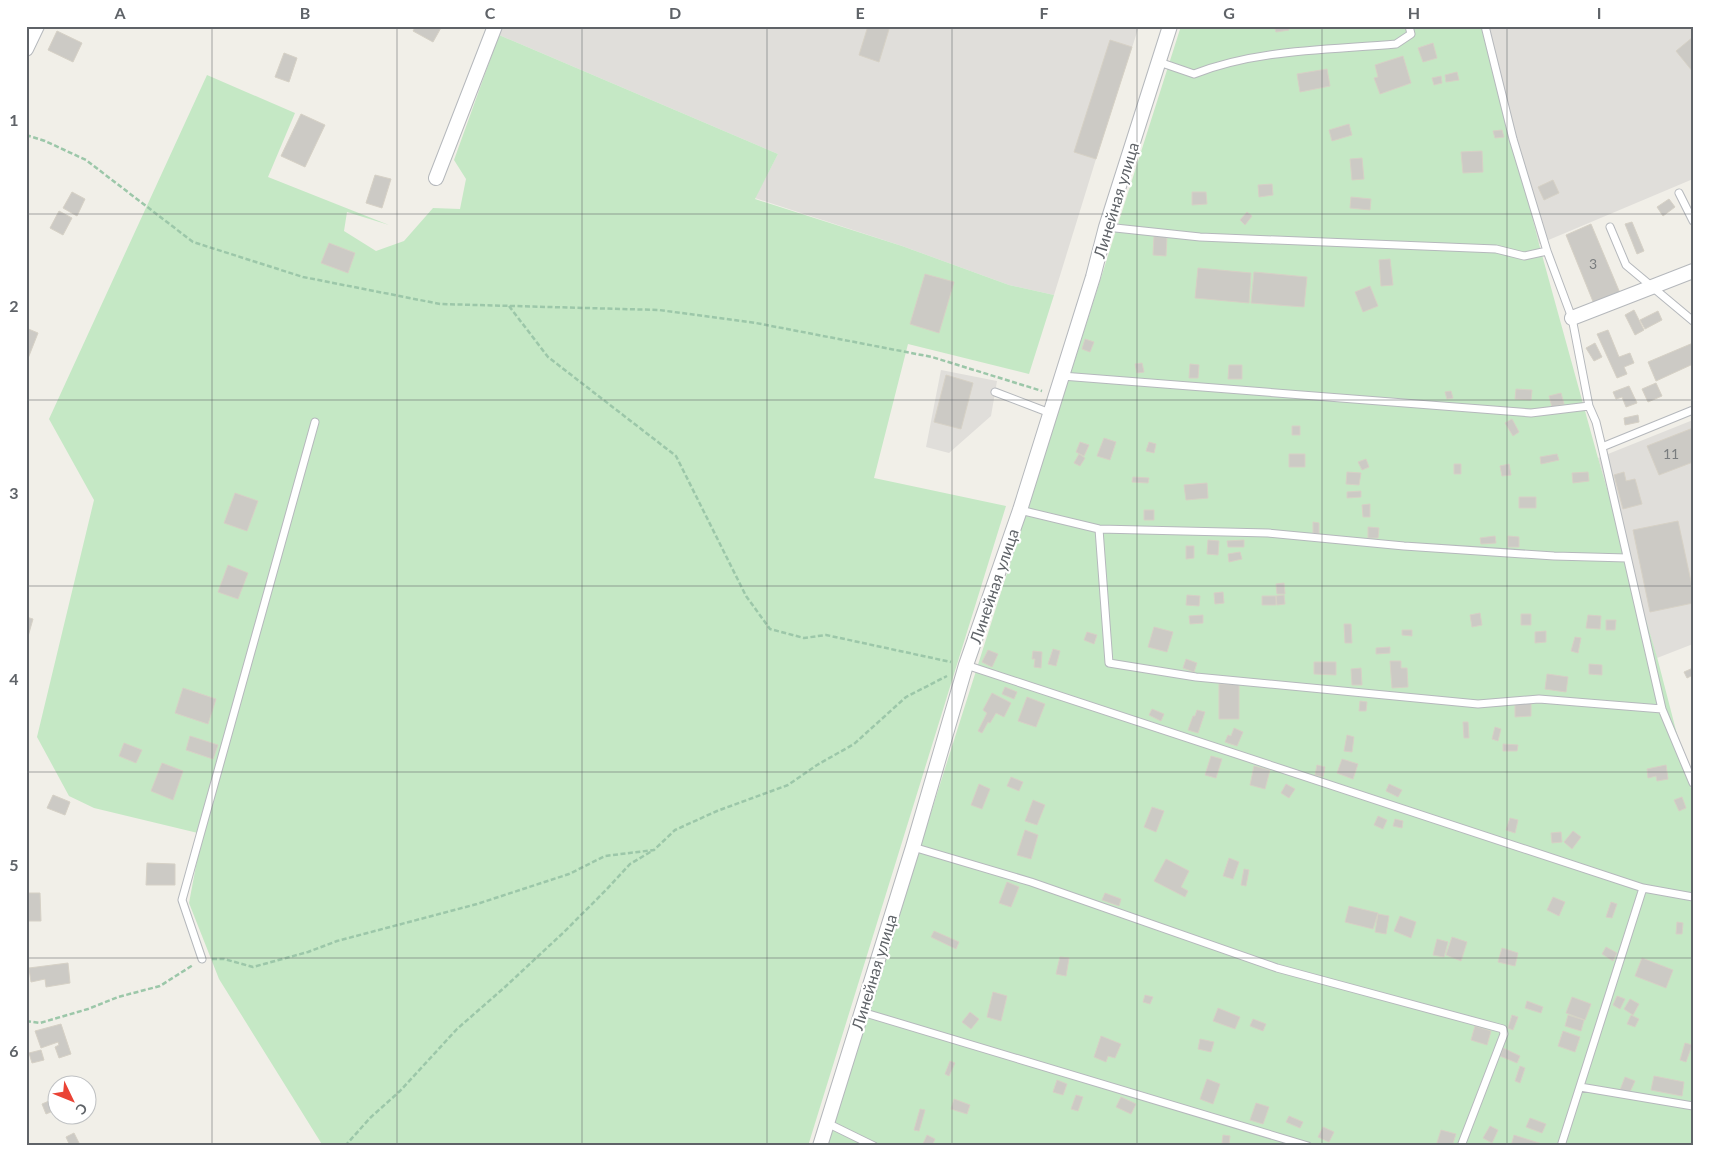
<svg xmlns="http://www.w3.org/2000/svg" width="1719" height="1172" viewBox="0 0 1719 1172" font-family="Lato,sans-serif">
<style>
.industrial{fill:#e0deda}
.green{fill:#c5e8c5}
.building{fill:#cccac5;stroke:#d6d1c6}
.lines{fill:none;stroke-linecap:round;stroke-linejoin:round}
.lane-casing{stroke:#b5b8bc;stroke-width:9}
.street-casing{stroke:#b5b8bc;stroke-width:16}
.path{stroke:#9cc7a9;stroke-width:2.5;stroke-dasharray:5 2.5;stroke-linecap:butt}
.lane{stroke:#fff;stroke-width:7}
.street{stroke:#fff;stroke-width:14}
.grid{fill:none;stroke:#5f6368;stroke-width:1;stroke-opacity:0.55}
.labels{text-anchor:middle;stroke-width:4.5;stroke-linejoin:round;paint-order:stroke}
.number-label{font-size:14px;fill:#7a7d7f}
.street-label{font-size:16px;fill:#5f6368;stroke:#fff}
.neatline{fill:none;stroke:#5f6368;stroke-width:2}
.grid-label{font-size:16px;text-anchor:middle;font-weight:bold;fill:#5f6368}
</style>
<rect width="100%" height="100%" fill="#f1efe8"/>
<path class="industrial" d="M503,26h636l-43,133 -42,136 -45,-10 -107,-39 -147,-48 23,-44 -279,-119z
M1485,26h208v153l-154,65z
M941,370l56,11 -6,35 -42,37 -23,-6z
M1693,420v224l-36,14 -59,-200z"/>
<path class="green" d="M1181,26h304l54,218 59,214 59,199 36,139v350h-868z
M499,35l279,119 -23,45 147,47 107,39 45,10 -25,79 -121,-30 -34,134 132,28 -198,640h-485l-104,-167 -30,-76 13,-69 -108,-26 -25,-12 -32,-59 57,-237 -45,-81 158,-344 88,38 -27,64 121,48 -42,-13 -3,19 32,20 28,-10 29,-33 27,1 6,-30 -12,-19z"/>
<path class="building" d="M416,26h26l-9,16 -20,-11z
M868,26h22l-11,36 -20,-7z
M1274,26h14l1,4 -13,2z
M57,31l25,12 -9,19 -25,-12z
M1693,37v35l-17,-21z
M1110,40l22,7 -36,112 -22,-7z
M1433,43l4,15 -14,4 -5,-14z
M284,53l13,5 -8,24 -14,-5z
M1403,56l8,27 -31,11 -6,-16 4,-1 -3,-12z
M1327,69l3,17 -30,6 -3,-18z
M1457,72l2,8 -13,2 -1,-7z
M1441,76l1,7 -8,2 -2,-7z
M301,114l24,11 -20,42 -24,-11z
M1349,124l3,11 -20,6 -3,-11z
M1502,130l2,7 -9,1 -2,-7z
M1482,151l1,21 -20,1 -2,-21z
M1362,158l2,21 -12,1 -2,-21z
M375,175l16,4 -9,29 -16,-5z
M1553,180l6,13 -15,7 -6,-13z
M1272,184l1,11 -14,2 -1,-12z
M72,192l13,7 -8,17 -14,-8z
M1192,192h14l1,12 -15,1z
M1351,197l20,2 -1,11 -20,-2z
M1669,199l6,8 -12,9 -6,-9z
M59,211l13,7 -9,17 -13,-7z
M1247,212l5,4 -7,9 -5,-5z
M1632,222l12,29 -7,3 -12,-30z
M1591,224l29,69 -26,11 -28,-69z
M1154,236l13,1 -1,19 -13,-1z
M329,243l26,10 -7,20 -27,-10z
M1390,259l3,26 -12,1 -2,-26z
M1198,268l53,5 -2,30 -54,-5z
M1254,272l53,5 -3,30 -53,-4z
M925,274l29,8 -15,51 -29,-9z
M1370,286l8,20 -15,6 -8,-20z
M1634,310l10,20 -9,5 -10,-20z
M1658,311l4,9 -17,9 -5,-9z
M26,328l12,5 -11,28 -1,-1z
M1608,330l11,27 11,-4 4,10 -10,4 3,7 -10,4 -20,-44z
M1085,339l9,3 -4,10 -8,-3z
M1595,343l7,14 -8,4 -8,-13z
M1693,343v21l-37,17 -8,-19z
M1142,363l2,9 -7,1 -2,-9z
M1190,364l9,1 -1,13h-9z
M1229,365h13v14h-14z
M946,375l27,8 -12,46 -27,-7z
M1656,383l6,13 -14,6 -6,-13z
M1629,386l8,17 -11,4 -4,-10 -6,2 -3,-7z
M1516,389l16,1 -1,10 -16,-1z
M1451,391l2,7 -6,1 -2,-7z
M1561,393l3,11 -12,3 -3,-11z
M1638,415l1,7 -14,3 -1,-7z
M1512,419l7,13 -6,4 -8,-13z
M1292,426h8v9h-8z
M1693,428v34l-34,13 -12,-29z
M1104,438l12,4 -6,18 -13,-4z
M1080,442l9,3 -5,11 -8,-4z
M1149,442l7,2 -2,9 -8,-2z
M1079,454l6,4 -5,8 -6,-3z
M1289,454h16v13h-16z
M1557,454l2,6 -18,4 -1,-7z
M1366,459l3,8 -7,3 -4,-8z
M1454,464h7v10h-7z
M1509,464l2,11 -9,1 -2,-10z
M1347,472l14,1 -2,12 -13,-1z
M1588,472l1,9 -16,2 -1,-10z
M1624,472l2,9 9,-2 7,25 -19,5 -9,-34z
M1133,477l16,1 -1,5 -16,-1z
M1207,483l1,15 -22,2 -2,-15z
M1361,491v6l-14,1v-6z
M235,493l23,8 -11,30 -23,-8z
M1519,497h17v11h-17z
M1370,504v13h-7l-1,-12z
M1144,510h10v10h-10z
M1678,521l15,70v12l-43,9 -17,-82z
M1313,522l6,1v11l-6,-1z
M1368,527l11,1 -1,10h-10z
M1495,536l1,7 -15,1 -1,-6z
M1508,536l11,1v10h-11z
M1208,540l11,1 -1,14 -11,-1z
M1244,540v7h-16l-1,-6z
M1186,546h8v12l-8,1z
M1240,552l2,7 -13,3 -1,-8z
M228,565l20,8 -10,26 -20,-7z
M1284,583l1,11h-8l-1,-10z
M1223,592l1,11 -9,1 -1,-11z
M1187,595l13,1 -1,10 -13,-1z
M1284,595l1,9 -8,1 -1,-9z
M1262,596h14v9h-14z
M1480,613l2,12 -10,2 -2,-12z
M1521,614h10v11h-10z
M1203,615v8l-13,1 -1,-8z
M1588,615l13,1 -1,13 -14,-1z
M26,617l7,2 -6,21h-1z
M1606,620h10l-1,10h-9z
M1344,624h7l1,19h-7z
M1154,627l19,5 -6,20 -19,-5z
M1402,630h10v6l-10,-1z
M1546,631v11l-11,1v-11z
M1087,632l10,3 -3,9 -10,-4z
M1575,637l6,1 -3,15 -7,-2z
M1390,647v6l-14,1v-6z
M1053,649l7,2 -4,15 -8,-2z
M988,650l10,4 -6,13 -10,-5z
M1033,651l9,1 -1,16 -7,-1 1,-8h-3z
M1186,659l11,4 -3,9 -11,-4z
M1390,661h11v7h6l1,19 -16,1z
M1314,662h22v13l-22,-1z
M1589,664l13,1v10l-13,-1z
M1361,668l1,17h-10l-1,-16z
M1693,668v7l-6,3 -3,-6z
M1547,674l21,3 -2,15 -21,-3z
M1219,684h20v35h-20z
M1005,687l12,5 -3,7 -12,-5z
M183,688l33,11 -8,25 -33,-11z
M992,693l19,10 -7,14 -8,-4 -6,10 -2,-1 -6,11 -4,-2 9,-18 -4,-3z
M1027,697l18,7 -9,23 -18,-6z
M1360,701l7,1 -1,9h-7z
M1515,703h16v13l-16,1z
M1152,709l12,5 -3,7 -12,-6z
M1197,710l8,2 -7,21 -10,-3 5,-14h2z
M1463,722h5l1,16h-5z
M1495,727l6,2 -3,12 -6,-2z
M1234,728l9,4 -6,14 -12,-4 3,-7 3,1z
M1347,735l7,2 -2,15 -8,-1z
M190,736l28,9 -5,14 -27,-9z
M124,743l18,7 -6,13 -17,-7z
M1503,744l15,1 -1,6h-14z
M1211,756l11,3 -6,19 -11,-3z
M1342,759l16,5 -5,15 -16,-6z
M162,763l21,8 -10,29 -22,-9z
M1317,765l8,2 -2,10 -8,-2z
M1666,765l2,14 -11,2 -1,-5 -8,2 -1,-9z
M1254,766l16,4 -5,19 -15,-4z
M1011,777l12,5 -4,9 -12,-5z
M979,784l11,5 -8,20 -11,-4z
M1286,784l9,5 -6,9 -8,-5z
M1389,784l13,6 -4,7 -12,-6z
M53,795l17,7 -5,13 -18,-7z
M1682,797l4,11 -7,3 -5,-11z
M1033,800l12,5 -8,20 -12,-4z
M1152,807l12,4 -8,21 -12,-5z
M1378,816l9,4 -4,9 -9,-4z
M1510,818l8,2 -3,13 -9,-3z
M1395,819l8,2 -1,7 -9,-2z
M1025,830l13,5 -7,24 -14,-4z
M1573,831l8,6 -9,12 -8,-7z
M1561,832l1,10 -10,1 -1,-10z
M1229,858l10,4 -6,17 -10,-3z
M1166,859l23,12 -8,16 7,4 -3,6 -31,-16z
M147,863l28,1v21h-29z
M1244,869l5,1 -3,16 -5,-1z
M1007,882l12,5 -8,20 -12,-4z
M26,893h14l1,28h-15z
M1105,893l16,6 -2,7 -17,-6z
M1553,897l12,5 -6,14 -12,-6z
M1611,902l6,2 -5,14 -6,-1z
M1349,906l29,7 -5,16 -28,-7z
M1378,914l11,2 -3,18 -11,-2z
M1400,916l16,6 -5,16 -17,-7z
M1677,922l6,1 -1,11h-6z
M934,931l25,11 -3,7 -25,-12z
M1452,937l15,5 -6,19 -15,-6z
M1437,939l11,3 -4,15 -11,-2z
M1606,947l11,6 -4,8 -11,-7z
M1502,948l16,5 -3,13 -17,-4z
M1060,957l9,1 -3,18 -10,-2z
M1642,958l31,12 -7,18 -31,-12z
M68,963l2,20 -24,4 -1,-8 -14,3 -2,-14z
M993,992l14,4 -6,25 -14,-4z
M1145,995l8,2 -3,7 -7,-2z
M1617,996l8,3 -5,10 -7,-4z
M1572,997l19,7 -6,16 -19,-7z
M1630,999l9,5 -6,11 -9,-6z
M1527,1001l16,6 -2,6 -16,-5z
M1218,1008l22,9 -5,12 -22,-8z
M970,1012l9,7 -8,10 -9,-7z
M1512,1015l6,2 -5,13 -5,-2z
M1568,1015l16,5 -3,11 -16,-5z
M1631,1015l8,4 -4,8 -8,-3z
M1253,1019l13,5 -3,7 -13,-5z
M61,1024l10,30 -12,4 -4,-11 4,-2 -1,-3 -17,6 -6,-17z
M1475,1026l16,5 -4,14 -16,-5z
M1563,1031l17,6 -5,15 -17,-6z
M1101,1036l20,8 -6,14 -7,-2 -2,6 -12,-5z
M1200,1039l14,3 -3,10 -13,-3z
M1685,1043l7,2 -6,17 -6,-2z
M1503,1048l17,8 -3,7 -17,-7z
M41,1050l3,10 -12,3 -3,-10z
M950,1061l5,2 -6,13 -4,-2z
M1520,1066l5,2 -5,15 -5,-2z
M1654,1076l30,6 -2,14 -31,-6z
M1625,1077l10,4 -6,13 -9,-4z
M1207,1079l13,5 -7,20 -13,-5z
M1057,1080l10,4 -4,11 -10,-3z
M1076,1095l7,2 -5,14 -7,-2z
M1121,1097l15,7 -5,10 -15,-7z
M56,1098l2,11 -12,5 -4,-10z
M954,1099l16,6 -3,9 -16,-5z
M1256,1103l13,4 -6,17 -13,-4z
M920,1109l5,1 -6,21 -5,-1z
M1289,1116l14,6 -3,6 -14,-6z
M1530,1118l16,6 -4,9 -16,-6z
M1490,1126l8,4 -6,13 -9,-5z
M1323,1127l11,5 -5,10 -11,-5z
M1441,1130l15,4 -4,12h-16z
M74,1133l5,10 -9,3 -4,-9z
M927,1135l8,4 -3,7h-10z
M1223,1135l7,1 -1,8 -7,-1z
M1514,1135l28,9 -1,2h-30z"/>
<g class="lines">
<defs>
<path id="lane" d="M1485,26l28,113 34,112 25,67 17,88
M1159,62l35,12c63,-25 135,-24 202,-30l15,-10 -2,-8
M1679,193l14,28
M1106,227l94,10 296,12 28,7 23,-5
M1610,227l16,38 67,56
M1062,376l469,37 58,-7 7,16 6,25
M995,392l55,21
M1693,410l-91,37 60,262 31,74
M1020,510l79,19 169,4 136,13 150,10 73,2
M1099,529l10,134 87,14 282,27 61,-5 123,10
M966,665l677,223 50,9
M913,847l118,35 246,86 226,61 1,5 -43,112
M202,959l-20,-59 133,-478
M862,1012l446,134
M1580,1087l113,19
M827,1123l47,23
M1561,1146l82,-258"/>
<path id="street" d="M26,49l11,-23
M436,178l59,-152
M1572,318l121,-47
M820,1146l93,-299 53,-182 54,-155 73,-233 13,-50 64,-201"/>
</defs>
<use href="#lane" class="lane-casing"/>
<use href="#street" class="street-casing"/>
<path class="path" d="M26,135l19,6 41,19 107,82 110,35 137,27 219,6 97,13 176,34 110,34
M509,306l39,51 128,99 70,140 24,33 34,9 22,-3 125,27
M212,959h12l29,8 55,-15 29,-11 140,-37 92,-30 36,-18 49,-6 21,-20 42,-19 71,-26 29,-20 37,-21 52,-47 41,-21
M26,1021l14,2 48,-14 30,-12 42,-11 33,-21
M345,1146l25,-28 30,-27 57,-62 48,-42 59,-55 42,-42 24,-26 22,-13"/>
<use href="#lane" class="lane"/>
<use href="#street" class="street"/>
</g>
<path class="grid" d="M212,26v1120M397,26v1120M582,26v1120M767,26v1120M952,26v1120M1137,26v1120M1322,26v1120M1507,26v1120M26,214h1667M26,400h1667M26,586h1667M26,772h1667M26,958h1667"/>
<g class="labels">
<g class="number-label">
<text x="1593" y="269">3</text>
<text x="1671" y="459">11</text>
</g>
<g class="street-label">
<text transform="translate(1116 200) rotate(-73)" y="6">Линейная улица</text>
<text transform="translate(994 586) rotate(-71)" y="6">Линейная улица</text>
<text transform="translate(874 972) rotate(-73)" y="6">Линейная улица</text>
</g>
</g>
<rect width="1719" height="1172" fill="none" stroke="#ffffff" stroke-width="55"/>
<g transform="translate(72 1100) rotate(133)"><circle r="24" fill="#ffffff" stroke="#bfc1c3"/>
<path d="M0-4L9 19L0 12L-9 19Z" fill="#ea4335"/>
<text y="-8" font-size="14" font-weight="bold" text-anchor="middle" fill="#5f6368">С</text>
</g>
<rect x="28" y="28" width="1664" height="1116" class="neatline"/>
<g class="grid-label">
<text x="120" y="19">A</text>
<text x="305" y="19">B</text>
<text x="490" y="19">C</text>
<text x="675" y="19">D</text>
<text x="860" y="19">E</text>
<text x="1044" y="19">F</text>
<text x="1229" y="19">G</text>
<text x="1414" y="19">H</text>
<text x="1599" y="19">I</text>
<text x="14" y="126">1</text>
<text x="14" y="312">2</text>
<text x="14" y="499">3</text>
<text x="14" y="685">4</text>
<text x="14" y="871">5</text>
<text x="14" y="1057">6</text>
</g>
</svg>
